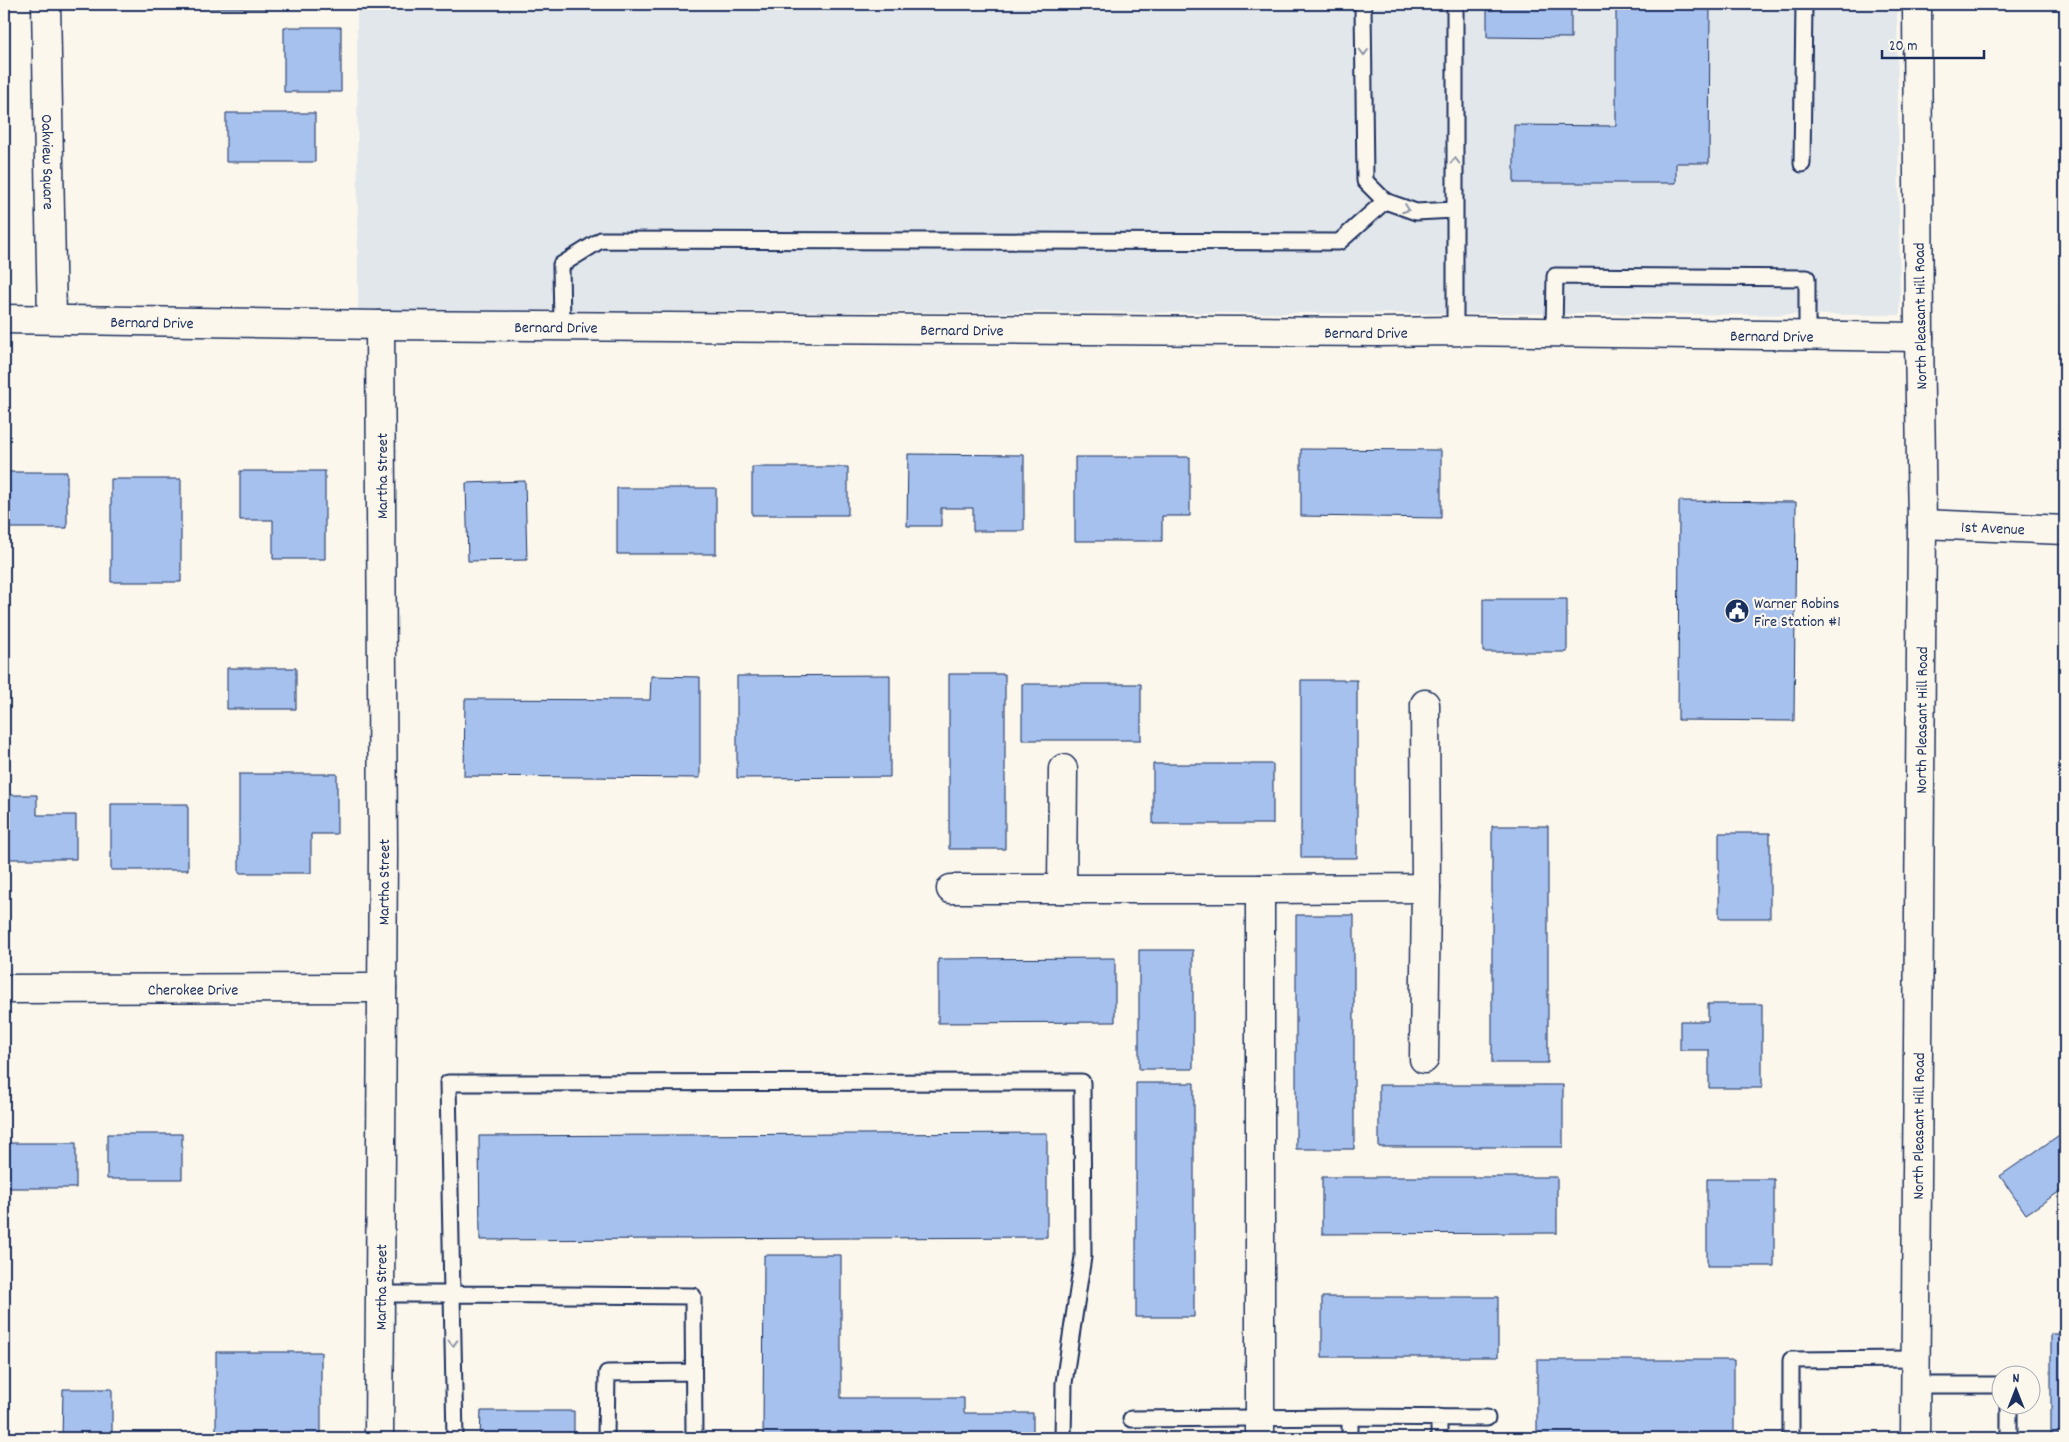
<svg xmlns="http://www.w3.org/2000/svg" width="2069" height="1442" viewBox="0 0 2069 1442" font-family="Dekko,sans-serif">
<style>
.built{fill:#e2e7ec}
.building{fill:#a6c1ed;stroke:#1b2f5e}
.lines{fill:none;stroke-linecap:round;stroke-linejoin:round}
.lane-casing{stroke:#1b2f5e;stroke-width:19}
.street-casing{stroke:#1b2f5e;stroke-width:31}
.secondary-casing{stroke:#1b2f5e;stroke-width:31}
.lane{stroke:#fbf7ec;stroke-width:15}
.street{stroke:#fbf7ec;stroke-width:28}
.secondary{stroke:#fbf7ec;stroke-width:28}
.oneway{stroke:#8b93a5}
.labels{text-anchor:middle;stroke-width:4.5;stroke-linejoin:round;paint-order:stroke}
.street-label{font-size:16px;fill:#1b2f5e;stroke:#fbf7ec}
.poi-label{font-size:16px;fill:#1b2f5e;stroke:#fbf7ec;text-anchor:start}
</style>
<rect width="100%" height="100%" fill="#fbf7ec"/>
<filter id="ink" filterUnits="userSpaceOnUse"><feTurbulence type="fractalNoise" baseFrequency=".02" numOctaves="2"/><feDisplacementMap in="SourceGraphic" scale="10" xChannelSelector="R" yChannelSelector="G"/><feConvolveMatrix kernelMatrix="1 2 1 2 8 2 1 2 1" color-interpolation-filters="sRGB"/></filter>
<g filter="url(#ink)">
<path class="built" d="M357,4h1540l3,311 -1542,-5z"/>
<path class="building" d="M173,4h94v4h-94z
M1487,4h84v34l-84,-1z
M1616,4h94l-1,159h-33v20h-162v-58l102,1z
M284,27h57v65h-57z
M226,113h89v49h-89z
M2060,308h5v50h-5z
M1301,449l140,1v68l-140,-2z
M908,454l116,1v76h-51v-23h-32v18h-34z
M1075,457h115v59h-28v25h-87z
M752,467h96v48h-96z
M240,471h85v88h-52v-39h-33z
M4,472h63v56h-63z
M111,479h70v103h-70z
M525,481l2,79 -59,1 -2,-78z
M617,488h99v66h-99z
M1679,501l117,1 -2,219 -116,-1z
M1483,599h84v53h-84z
M227,668h69v41h-69z
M949,674h56v175h-56z
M890,675v102l-153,1v-102z
M651,676l49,1v101l-236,-2 1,-77 185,1z
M1301,680h56v178h-56z
M1022,684h119v56h-119z
M1153,764h120v60h-120z
M239,774h98v60h-26v39h-72z
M4,795h33v20h39v44h-72z
M111,804h77v66h-77z
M1492,826h56v237h-56z
M1719,833h51v85h-51z
M1296,915h58v234h-58z
M1139,950h54v119h-54z
M1115,958v64l-177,1v-64z
M1708,1004h54v84h-53v-38h-29v-29h28z
M1136,1083h58v234h-58z
M1379,1085h184v62h-184z
M2065,1131v57l-39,26 -26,-38z
M1047,1133v104l-567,3 -1,-104z
M107,1134h75v45h-75z
M4,1143h72v45h-72z
M1322,1177h235v56l-235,1z
M1707,1179h67v87h-67z
M764,1255h77v143h123v15h69v25h-270z
M1322,1297h176v60h-176z
M2051,1334h14v100h-14z
M216,1352h105v86h-105z
M1537,1360h197v78h-197z
M63,1389h49v49h-50z
M481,1411h93v27h-94z"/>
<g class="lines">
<defs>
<path id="lane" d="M1363,4l2,177 20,20 31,11 38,-2
M1455,4v327
M1802,164l2,-160
M562,326l-1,-61 40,-25 738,2 46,-41
M1554,332l1,-56 252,2v57
M380,1294h72l3,144
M1916,1385h86
M2009,1404v34
M1439,1417v21
M1131,1419l219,-2 137,1
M606,1438l1,-65 86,-1
M694,1438l-1,-142 -241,-2 -4,-211 634,-1 1,175 -19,126 -1,55
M1350,1438v-21
M1791,1438v-78l125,-1"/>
<g id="street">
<path id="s1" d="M46,4l6,315"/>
<path id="s2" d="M4,319l376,6 999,7 76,-1 464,6"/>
<path id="s3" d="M1922,524l143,6"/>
<path d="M951,889h309v549"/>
<path d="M1062,889l1,-120"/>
<path d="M1260,889l166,-1 -1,-184"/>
<path id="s4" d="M4,989l378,-1"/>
<path d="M1424,1059l2,-171"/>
<path id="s5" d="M379,1438l4,-585 -3,-528"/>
</g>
<g id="secondary">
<path id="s6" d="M1915,1438l7,-914 -3,-187 -2,-333"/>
</g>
</defs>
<use href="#lane" class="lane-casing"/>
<use href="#street" class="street-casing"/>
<use href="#secondary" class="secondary-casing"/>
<use href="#lane" class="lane"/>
<use href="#street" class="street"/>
<use href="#secondary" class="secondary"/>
</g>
<defs><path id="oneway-chevron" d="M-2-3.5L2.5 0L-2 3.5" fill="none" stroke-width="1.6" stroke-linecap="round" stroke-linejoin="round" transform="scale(1.25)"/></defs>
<g class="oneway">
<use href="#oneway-chevron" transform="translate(1364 52) rotate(90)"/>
<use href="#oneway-chevron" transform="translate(1455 161) rotate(-90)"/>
<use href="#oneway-chevron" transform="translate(1406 209) rotate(20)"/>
<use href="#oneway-chevron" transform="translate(453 1343) rotate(89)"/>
</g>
</g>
<defs>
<symbol id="civic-disc" viewBox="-11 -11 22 22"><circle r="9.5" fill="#1b2f5e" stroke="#fbf7ec"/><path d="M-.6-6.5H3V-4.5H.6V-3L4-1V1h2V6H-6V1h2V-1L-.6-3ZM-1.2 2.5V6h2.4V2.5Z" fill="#fff"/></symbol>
</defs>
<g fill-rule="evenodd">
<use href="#civic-disc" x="1723" y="597" width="28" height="28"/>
</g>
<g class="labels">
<g class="street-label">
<text dy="6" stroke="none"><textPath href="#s1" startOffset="158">Oakview Square</textPath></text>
<text transform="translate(1919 316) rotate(-91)" y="6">North Pleasant Hill Road</text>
<text dy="6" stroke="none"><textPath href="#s2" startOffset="148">Bernard Drive</textPath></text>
<text dy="6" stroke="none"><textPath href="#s2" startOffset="552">Bernard Drive</textPath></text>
<text dy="6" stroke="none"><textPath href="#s2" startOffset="958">Bernard Drive</textPath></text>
<text dy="6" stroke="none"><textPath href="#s2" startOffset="1362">Bernard Drive</textPath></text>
<text dy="6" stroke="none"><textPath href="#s2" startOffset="1768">Bernard Drive</textPath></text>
<text transform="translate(381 476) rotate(-90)" y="6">Martha Street</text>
<text dy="6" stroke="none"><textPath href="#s3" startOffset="71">1st Avenue</textPath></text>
<text dy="6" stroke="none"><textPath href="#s6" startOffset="718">North Pleasant Hill Road</textPath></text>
<text dy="6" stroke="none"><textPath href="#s5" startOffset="556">Martha Street</textPath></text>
<text dy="6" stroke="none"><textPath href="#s4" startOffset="189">Cherokee Drive</textPath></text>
<text dy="6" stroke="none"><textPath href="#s6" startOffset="312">North Pleasant Hill Road</textPath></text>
<text dy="6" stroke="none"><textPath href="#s5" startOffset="151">Martha Street</textPath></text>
</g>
<g class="poi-label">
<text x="1754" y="608">Warner Robins<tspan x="1754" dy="18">Fire Station #1</tspan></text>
</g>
</g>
<rect width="2069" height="1442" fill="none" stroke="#fbf7ec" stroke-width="20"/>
<rect x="10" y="10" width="2049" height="1422" fill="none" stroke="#1b2f5e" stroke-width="2" filter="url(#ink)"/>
<g transform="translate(2016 1390)"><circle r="24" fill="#fbf7ec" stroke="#a1a7b3"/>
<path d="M0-4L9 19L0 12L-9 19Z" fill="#1b2f5e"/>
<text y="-8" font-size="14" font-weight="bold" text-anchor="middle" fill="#1b2f5e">N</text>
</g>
<path d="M1882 50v8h102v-8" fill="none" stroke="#1b2f5e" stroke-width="2.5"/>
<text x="1889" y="50" font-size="15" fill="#1b2f5e" stroke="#fbf7ec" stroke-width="4" paint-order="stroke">20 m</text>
</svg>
